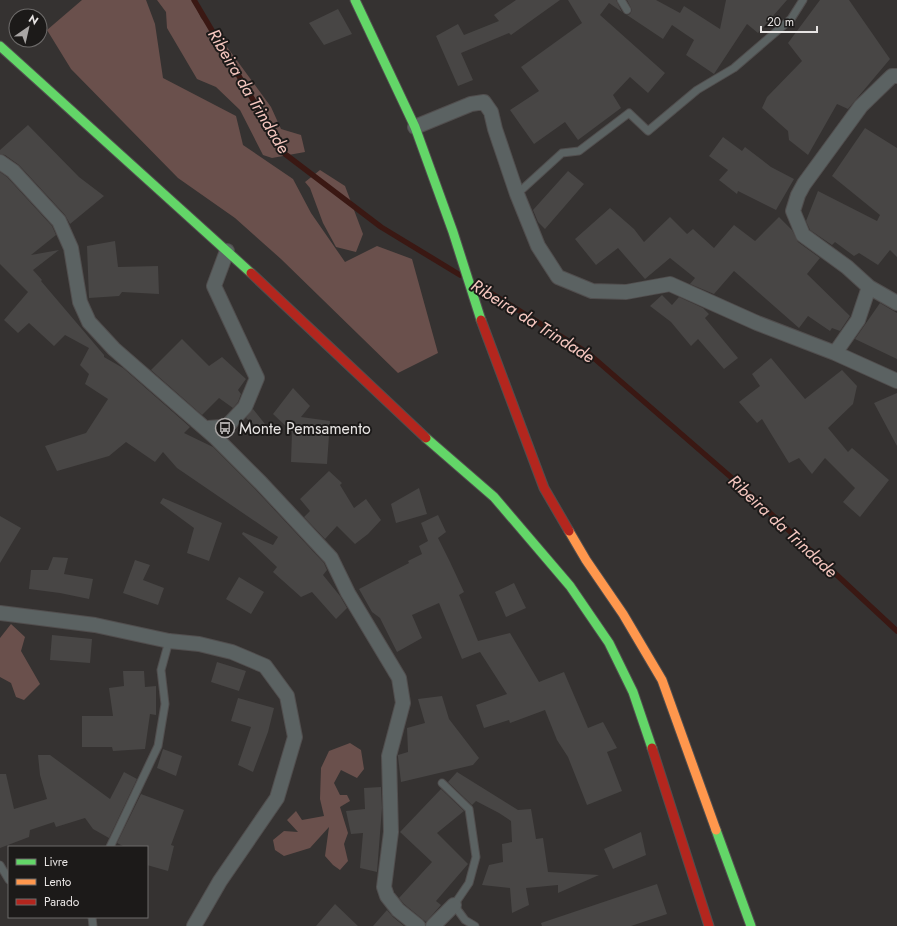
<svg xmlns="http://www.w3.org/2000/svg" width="897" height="926" viewBox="0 0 897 926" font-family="Jost,sans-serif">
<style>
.green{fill:#6a504c}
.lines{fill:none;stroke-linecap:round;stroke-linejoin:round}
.stream{stroke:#3a1813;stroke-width:5.5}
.building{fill:#484645}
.lane-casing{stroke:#514e4e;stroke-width:9}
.street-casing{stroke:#514e4e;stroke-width:16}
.fast-casing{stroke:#514e4e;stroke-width:11}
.slow-casing{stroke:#514e4e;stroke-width:11}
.jam-casing{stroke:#514e4e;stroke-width:11}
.lane{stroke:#5b6262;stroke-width:7}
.street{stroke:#5b6262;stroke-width:14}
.fast{stroke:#63d668;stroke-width:9}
.slow{stroke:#ff974d;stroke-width:9}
.jam{stroke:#b3261e;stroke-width:9}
.labels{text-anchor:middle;stroke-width:4;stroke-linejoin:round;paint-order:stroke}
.poi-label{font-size:16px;fill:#e7e4e3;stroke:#1c1a19;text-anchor:start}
.water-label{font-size:17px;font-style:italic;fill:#f7c8c0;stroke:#1c1a19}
</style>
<rect width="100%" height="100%" fill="#353231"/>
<path class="green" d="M82,0h64l9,24 8,54 73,38 7,29 50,34 18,34 34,49 32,-16 35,13 26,94 -40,20 -117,-114 -46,-41 -57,-40 -107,-109 -24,-39z
M157,0h36l8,18 18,18 52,71 10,22 20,6 4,17 -33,6 -9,-3 -23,-45 -24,-23 -19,-8 -30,-51 -1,-16z
M320,170l25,16 18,48 -7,18 -20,-5 -13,-24 -13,-35 -5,-6z
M11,624l14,13 -4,14 19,33 -16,16 -8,-3 -5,-14 -11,-6v-39z
M350,743l11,7 3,19 -7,9 -16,-8 -7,13 6,12h7l3,6 -10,6 8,26 -4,11 4,17 -8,9 -7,-5 -8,-9 4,-29 -19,21 -26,8 -9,-6 -2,-10 11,-9 14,1 -11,-12 9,-9 6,9 22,-4 -4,-17 1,-31 8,-17z"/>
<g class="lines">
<path class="stream" d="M194,0l91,154 96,73 79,48
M476,284l112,69 152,132 157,146"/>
</g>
<path class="building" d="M516,0h44l-49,35 -2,-2 -48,20 12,27 -15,6 -22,-50 22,-12 6,11 35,-14 -5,-6z
M568,0h48l6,12 -13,-9 -9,12 65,58 -17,20 -18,-16 -17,18 8,13 -43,32 -13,-18 -31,22 -24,-34 29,-19 -18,-24 61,-44z
M627,0h29l24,13 4,-7 36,23 6,-29h61l-29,33 -11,-9 -33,50 -28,-19 8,-15 -22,-15 -9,14 -36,-24 3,-1 2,-4z
M820,0h29l41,59 -42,50 -11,-5 -29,51 -19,-15 -1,-9 -26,-23 5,-11 35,-36 -14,-18z
M338,9l14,25 -28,11 -15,-22z
M28,125l51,52 25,19 -34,28 -5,-9 -46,-50 -14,-10 -5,-1v-4z
M865,128l32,20v109l-7,-7 -12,15 -19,-12 -5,3 -19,-14 -3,3 -22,-15 -4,-9 12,-30 59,30 3,-6 -48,-39z
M723,137l19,14 3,-4 26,20 23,12 -18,31 -38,-19 -1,3 -18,-14 9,-10 -19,-14z
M568,171l16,13 -39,45 -7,-7 -5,-12z
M0,172l7,5 45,49 4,9 -25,20 28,-5 -26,20 9,10 -1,1 63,74v2l19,11 67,59 -6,6 29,14 42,42 69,74 3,7 -4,5 17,21 7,12 -11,11 -24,-27 -11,5 -28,-25 4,-5 -35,-33 1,-2 30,13 5,-8 -101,-69 -14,-16 -8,10 -29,-20 -17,14 -52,15 -12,-25 41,-13 22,-34 -23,-15 4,-10 -9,-9 9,-17 -24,-13 -11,11 -25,-23 -11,10 -14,-13 24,-28 -28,-28z
M610,208l24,21 10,13 26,-25 17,17 6,-5 21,19 20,-23 21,16 24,-24 13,13 6,12 22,16 -13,16 43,42 -10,15 -8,-3 -2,3 -22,-15 -9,12 -65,-57 -20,23 -24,-10 5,-6 -25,-20 -25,21 -27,-31 -22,17 -21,-26z
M115,241l3,26 40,-1 1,28 -37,-2 -3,4 -30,2 -2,-52z
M662,295l10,10 7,-8 24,11 6,6 -4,4 33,40 -14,11 -26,-30 -7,7 -20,-24 -21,-16z
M880,303l17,10v46l-42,-20z
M182,339l27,27 13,-9 24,22 -8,11 3,4 -3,8 -5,6 -14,-10 -17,17 -51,-45z
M771,358l34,41 37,-29 15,16 -4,18 -25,24 20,24 4,-4 37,32 -29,37 -17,-15 12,-14 -30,-30 -13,16 -13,-16 -10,5 -27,-44 -5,4 -18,-21 21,-16 -8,-12z
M293,388l17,18 -9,11 29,4 -3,43 -36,-2 1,-30 -19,-18z
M897,393v53l-23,-43z
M253,409l16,20 -4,4 -19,-15z
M329,471l13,12 -2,2 14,23 12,-9 15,21 -13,14 -13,10 -18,-18 -12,13 -21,-22 6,-6 -10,-12z
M419,488l8,26 -31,9 -5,-19z
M163,498l59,25 -13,38 -22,-8 7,-25 -34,-25z
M438,515l8,17 -8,6 12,24 14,30 -5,3 19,46 32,-8 29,49 25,-10 24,56 15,-6 14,26 -10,4 15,39 -35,14 -19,-48 -11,-17 -12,-30 -35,13 -1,-3 -25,8 -8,-23 31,-11 -27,-42 -18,7 -23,-56 -27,12 10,23 -25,14 -17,-34 -8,-6 -13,-23 50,-26 -1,-2 14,-7 -3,-8 9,-5 -7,-18z
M0,516l21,12 -21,35z
M53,557l15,1 -4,16 29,5 -4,20 -29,-6 -31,-4 2,-19h17z
M135,560l15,5 -7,15 21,8 -6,17 -35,-12z
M239,577l25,15 -13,22 -25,-15z
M514,583l12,25 -20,9 -11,-25z
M52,635l40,4 -2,24 -40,-3z
M217,662l29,9 -7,20 -28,-9z
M123,671h21l1,16 11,-1v29l-6,-1 -5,35 -32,2 -1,-4h-30v-31h31l-4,-28 15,-2z
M442,696l7,23 30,39 -6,7 -72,17 -3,-25v-2l10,-3 -1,-24 18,-5 -7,-24z
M238,698l36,10 -6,24 -15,40 -15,-7 13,-38 -20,-6z
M163,749l19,7 -6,20 -19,-8z
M38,755h12l60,44 14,-27 13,7 -28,59 -16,-9 -8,-11 -29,9 -2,-5 -24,8 -1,7 -29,11v-74h6l8,35 33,-10 -7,-24z
M457,772l61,38 13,-1 5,30 7,-1 5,34 51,3 -41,18v-8l-32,3 3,17 -17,8 -2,-25 -28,-3 7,-20 14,-3 -1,-18 10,-2 -1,-21 -12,-8 -23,-12 -4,4 -24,-23z
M381,787l1,21 -5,64 -17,-4 3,-35 -12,1 -5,-23 19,-2 -1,-21z
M441,789l23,22 -27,22 31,31 -32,37 5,4 -15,17 -22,-18 -5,-6 33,-36 -32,-30z
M141,794l43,16 -13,35 3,1 -6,25 -21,-6v-18h-22l-8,-4z
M641,832l5,23 -33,14 -9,-20z
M657,884l10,30 -36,12h-89l-1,-3z
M335,904l23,22h-42z
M387,910l6,7 11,9h-31z"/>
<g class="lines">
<defs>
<path id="lane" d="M621,0l6,10
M517,194l45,-41 17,-2 50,-38 19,18 49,-41 37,-22 57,-49 12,-19
M201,425l27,-2
M442,783l27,26 7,48 -7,26 -15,22 11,15 10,6
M110,847l48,-101 7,-42 -4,-34 8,-29
M0,865l9,15
M92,917l1,9"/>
<path id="street" d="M415,127l56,-23 13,-2 7,10 4,17 22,65 21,52 20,31 34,14 34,1 44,-8 87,39 78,30 62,28
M0,162l13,9 46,50 12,27 9,54 9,20 25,27 102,89 45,45 70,75 17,35 51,85 4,25 -14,53 2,76 -7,55 3,9 11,14 20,16
M869,287l28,16
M835,353l23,-33 11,-33 -22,-20 -44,-32 -10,-24 5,-16 6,-11 57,-78 31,-30h5
M216,438l29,-31 12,-29 -43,-92 13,-35
M0,613l95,12 74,16 30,3 33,8 33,14 22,30 8,41 -18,61 -57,83 -26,45
M433,926l21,-21"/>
<path id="fast" d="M355,0l60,127 38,105 28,88
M0,46l251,227
M426,438l68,59 76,89 39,57 24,49 19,56
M716,830l35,96"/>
<path id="slow" d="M569,531l17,29 37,54 39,66 54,150"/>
<path id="jam" d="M251,273l175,165
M481,320l63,168 25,43
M652,748l57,178"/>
</defs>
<use href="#lane" class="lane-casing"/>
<use href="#street" class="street-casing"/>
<use href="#fast" class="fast-casing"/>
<use href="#slow" class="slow-casing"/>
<use href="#jam" class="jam-casing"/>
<use href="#lane" class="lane"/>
<use href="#street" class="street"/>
<use href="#fast" class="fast"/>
<use href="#slow" class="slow"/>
<use href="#jam" class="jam"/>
</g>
<defs>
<symbol id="bus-ring" viewBox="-11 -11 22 22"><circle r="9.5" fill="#1c1a19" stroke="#a9a6a5" stroke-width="1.5"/><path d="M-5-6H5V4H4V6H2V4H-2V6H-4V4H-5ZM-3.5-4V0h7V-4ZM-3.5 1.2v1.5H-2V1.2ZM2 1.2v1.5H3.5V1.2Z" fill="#a9a6a5"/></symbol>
</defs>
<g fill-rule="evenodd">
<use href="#bus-ring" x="214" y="417" width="22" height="22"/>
</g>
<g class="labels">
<g class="poi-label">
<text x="239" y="434">Monte Pemsamento</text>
</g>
<g class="water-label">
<text transform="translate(249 91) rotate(59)" y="6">Ribeira da Trindade</text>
<text transform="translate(533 321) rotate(32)" y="6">Ribeira da Trindade</text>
<text transform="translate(783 526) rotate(43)" y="6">Ribeira da Trindade</text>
</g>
</g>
<rect x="8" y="846" width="140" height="72" fill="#1c1a19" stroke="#6d6b6a"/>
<rect x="16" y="859" width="20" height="6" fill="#63d668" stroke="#6d6b6a"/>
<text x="44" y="866" font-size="12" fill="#e7e4e3">Livre</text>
<rect x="16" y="879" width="20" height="6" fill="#ff974d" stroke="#6d6b6a"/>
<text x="44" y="886" font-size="12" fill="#e7e4e3">Lento</text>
<rect x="16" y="899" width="20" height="6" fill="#b3261e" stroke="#6d6b6a"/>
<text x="44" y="906" font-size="12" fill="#e7e4e3">Parado</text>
<g transform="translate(28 28) rotate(34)"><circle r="19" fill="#1c1a19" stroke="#6d6b6a"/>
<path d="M0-3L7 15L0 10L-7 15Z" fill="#a9a6a5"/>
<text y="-6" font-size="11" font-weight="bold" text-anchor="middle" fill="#e7e4e3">N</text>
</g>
<path d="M761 26v6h56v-6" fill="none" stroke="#e7e4e3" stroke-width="2"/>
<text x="767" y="26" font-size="12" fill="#e7e4e3" stroke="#1c1a19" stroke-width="3" paint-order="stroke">20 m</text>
</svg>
